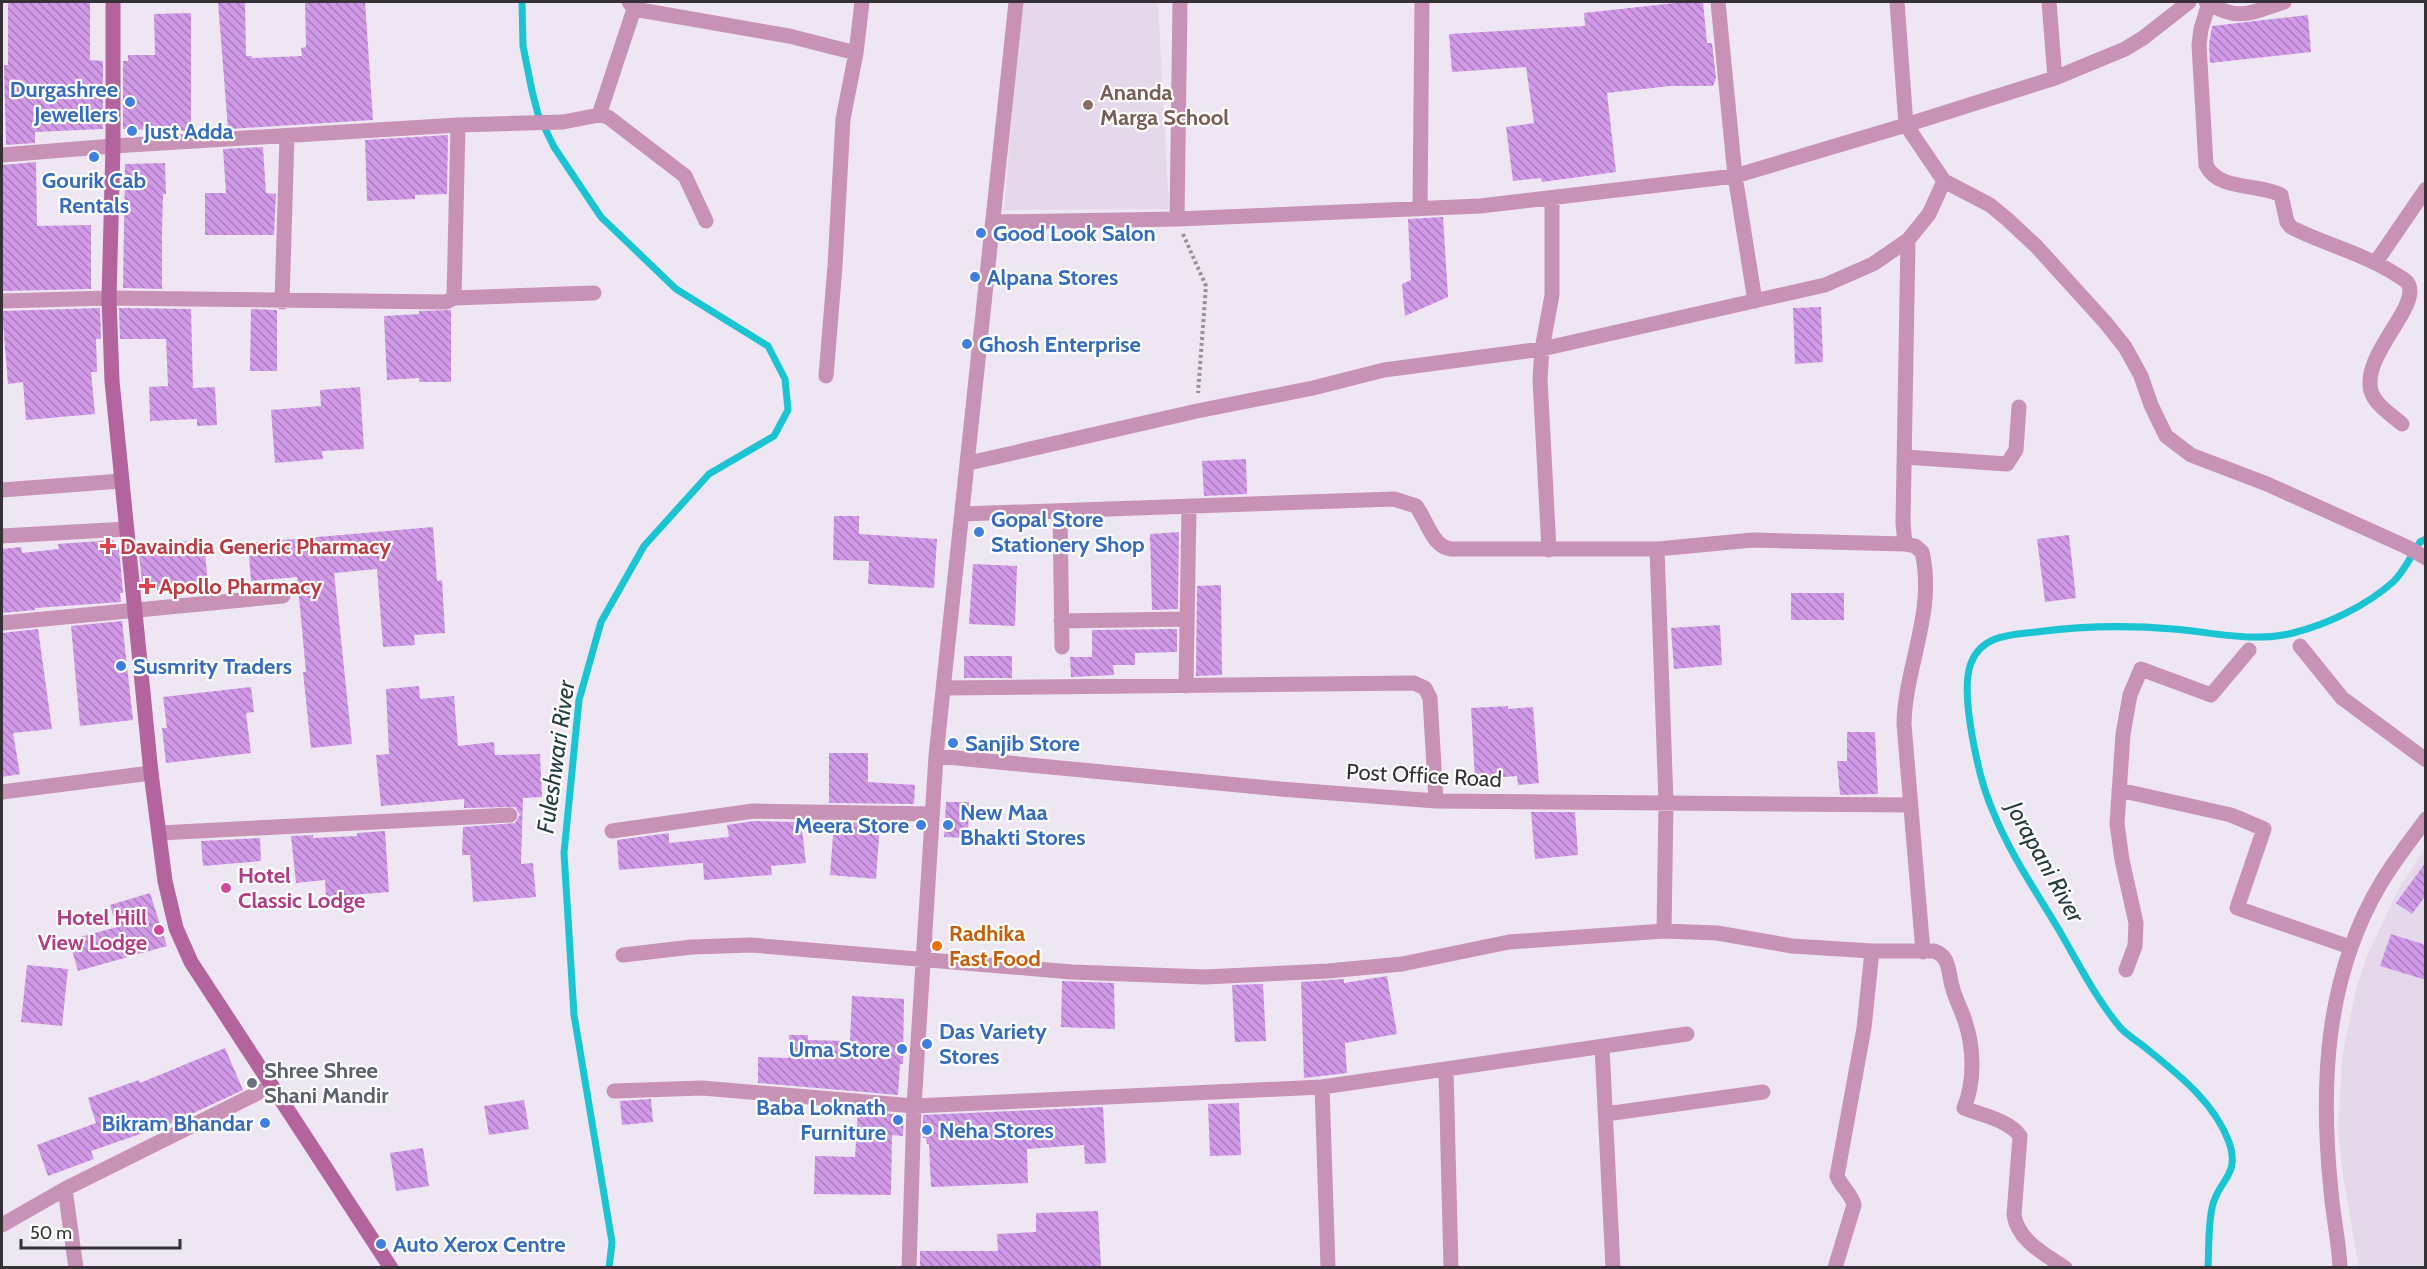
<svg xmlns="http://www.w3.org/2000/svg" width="2427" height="1269" viewBox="0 0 2427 1269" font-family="Cabin,sans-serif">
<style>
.built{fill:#e5d8ea}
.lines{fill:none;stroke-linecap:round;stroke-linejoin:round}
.stream{stroke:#1bc4d3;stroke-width:7}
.building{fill:url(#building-back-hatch)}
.path{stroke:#979099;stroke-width:4;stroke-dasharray:3 3;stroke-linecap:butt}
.minor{stroke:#c891b6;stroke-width:15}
.tertiary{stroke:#c891b6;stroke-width:15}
.secondary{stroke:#b4649c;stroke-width:15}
.shop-dot{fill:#3f7fe0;stroke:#fff;stroke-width:2}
.education-dot{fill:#8d6e63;stroke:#fff;stroke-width:2}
.health-dot{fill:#e0444e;stroke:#fff;stroke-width:2}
.hotel-dot{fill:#d1479c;stroke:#fff;stroke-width:2}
.food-dot{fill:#e8710a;stroke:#fff;stroke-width:2}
.worship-dot{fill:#6b7280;stroke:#fff;stroke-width:2}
.labels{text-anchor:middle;stroke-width:4.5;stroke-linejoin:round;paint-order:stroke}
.shop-label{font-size:22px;font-weight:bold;fill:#366cbe;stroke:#fff;text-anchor:start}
.education-label{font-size:22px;font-weight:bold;fill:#785e54;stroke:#fff;text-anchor:start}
.health-label{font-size:22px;font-weight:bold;fill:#be3a42;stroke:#fff;text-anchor:start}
.street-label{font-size:22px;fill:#353136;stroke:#fff}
.hotel-label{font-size:22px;font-weight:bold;fill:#b23c85;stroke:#fff;text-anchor:start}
.food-label{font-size:22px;font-weight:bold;fill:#c56008;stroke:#fff;text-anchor:start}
.worship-label{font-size:22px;font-weight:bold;fill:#5b616d;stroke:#fff;text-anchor:start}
.water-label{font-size:24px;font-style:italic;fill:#253e41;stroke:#fff}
</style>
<defs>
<pattern id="building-back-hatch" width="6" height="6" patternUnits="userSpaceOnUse" patternTransform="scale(1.5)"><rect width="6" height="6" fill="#d199e7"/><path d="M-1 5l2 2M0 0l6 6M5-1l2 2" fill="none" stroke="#aa7dbc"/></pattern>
</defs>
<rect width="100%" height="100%" fill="#efe6f3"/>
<path class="built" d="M1021,2h137l11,207 -165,1z
M2425,848v419l-66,1 -18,-105 -3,-35 4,-70 14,-69 11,-33 30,-64z"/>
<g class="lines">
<path class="stream" d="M522,2l1,44 9,45 6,23 16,33 47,70 75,72 92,57 17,33 3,31 -14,26 -65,38 -65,72 -43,76 -22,78 -15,153 10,162 38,227 -3,26
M2208,1268c1,-20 0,-41 4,-60 5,-28 29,-31 17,-66 -15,-40 -50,-67 -82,-93 -9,-8 -21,-14 -28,-23 -24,-29 -42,-65 -60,-96 -24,-40 -50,-78 -67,-121 -13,-30 -33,-116 -21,-146 11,-28 39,-28 65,-31 46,-6 91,-7 137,-3 39,3 81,14 120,4 35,-9 73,-27 100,-51 11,-10 19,-28 27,-40l6,-3"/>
</g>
<path class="building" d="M8,2h82v58l13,1v68l-68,3v11l-29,2 -2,-80h4z
M218,2h27l1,54h6v2l50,-2 -1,-8 5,-1 -1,-45h60l8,118 -145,9z
M1684,2h19l4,41h5l4,35 -3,8h-43l-63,7 9,79 -74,10 -1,-4 -28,3 -7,-54 28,-4 -8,-56 -74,5 -3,-38 136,-8 -1,-13z
M191,13v118l-68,-2v-68h5v-6h27l-1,-41z
M2308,15l3,37 -101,11 -1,-18 3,-19z
M448,135l-1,59 -32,1v4l-48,2 -2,-61z
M263,147l3,46 10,1 -2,41h-69v-42h21l-3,-44z
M36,162l1,64 54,-1v64l-89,2v-126z
M165,163l1,31h-3l-1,40v55l-39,-1 2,-124z
M1443,217l5,80 -43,19 -3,-32 9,-4 -3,-61z
M1821,307l2,55 -28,2 -2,-56z
M100,308l1,31h-5l1,33h-6l4,42 -69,6 -3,-38 -15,2 -6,-73z
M119,308l72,1 2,79 22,-1 2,38 -20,1v-7l-47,2 -1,-34 19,-1 -2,-47h-46z
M251,309l26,1v61h-27z
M451,310v72h-32v-4l-32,2 -3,-64 35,-2v-3z
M360,387l4,62 -42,2 1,8 -48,4 -4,-53 50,-4 -1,-16z
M1246,459l1,35 -43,2 -2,-35z
M834,516h25v18l78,5 -3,49 -66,-4 1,-23 -36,-1z
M433,527l4,54 5,-1 3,53 -31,2 1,10 -32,2 -6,-78 -43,4 18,171 -41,4 -8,-76h3l-9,-95 -46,4 -3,-38z
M1179,532l-1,77 -26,1 -2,-76z
M2069,535l7,63 -31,4 -8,-63z
M114,540v7h5l4,46h-3l1,9 -86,6v2l-33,3v-64l19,-2 1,6 37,-4 -1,-5z
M204,540l4,46 -65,5 -5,-46z
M973,564l44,2 -2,60 -46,-2z
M1221,585l1,90 -26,1 1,-90z
M1791,593h53v27h-53z
M122,621l11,99 -53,6 -9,-100z
M1720,625l2,40 -48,4 -3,-41z
M38,629l14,100 -39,4 7,41 -18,3v-144z
M1177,629v23l-42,1v12h-22l1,10 -43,2 -1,-20h22v-27z
M964,656h48v22h-48z
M419,686l1,13 34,-3 4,50 36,-4 1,13 45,-1 2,43 -19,1 -2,66 12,-1 3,34 -63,5 -3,-47h-8l1,-28 52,-4 5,-8 -5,-8 -51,1v-9l-83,7 -5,-51 13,-1 -3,-65z
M251,687l3,25 -8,1 5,40 -85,10 -4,-35h5l-4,-31z
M1508,706v3l25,-2 6,76 -21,2 -1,-9 -42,3 -4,-71z
M1847,732h28l3,62 -38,1 -3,-34h10z
M829,753h39v29l47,3 -1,19 -85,-1z
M946,802h23l-1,36 -24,-1z
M1531,812h44l3,43 -43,4z
M754,821l47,1 5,41 -35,3 1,9 -68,5 -1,-17 -84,7 -2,-30 52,-7v10l60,-6 -2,-12z
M834,822l46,1 -4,56 -46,-4z
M385,831l4,61 -63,5 -1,-17 -29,3 -5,-47 22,-1v3l44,-2v-3z
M260,838l1,23 -58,5 -2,-25z
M2426,862v33l-14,19 -16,-11z
M150,893l17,53 -89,25 -9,-31 48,-13 -7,-22z
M2391,934l35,11v35l-46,-14z
M27,965l41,4 -6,57 -41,-4z
M1387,976l10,58 -52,9 2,30 -43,5 -3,-96 43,-3v4z
M1062,981l52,2 1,46 -54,-2z
M1263,984l3,57 -31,1 -3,-57z
M852,996l52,3 -1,65h-3l-2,31 -140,-12v-26l31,1v-23h19v5l42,1z
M225,1048l18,42 -71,33 -81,28 3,8 -46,17 -11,-31 59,-22 -8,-25 51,-18 1,3z
M651,1099l2,23 -31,3 -2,-24z
M524,1100l5,29 -40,6 -5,-29z
M1239,1103l2,52 -31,1 -2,-52z
M1103,1107l3,56 -21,1 -1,-19 -57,4 1,34 -97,4 -2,-43h-2l-1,-6h-3v-23z
M858,1111l46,4 -1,21 -11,-1 -1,60 -77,-1 1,-38 40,1z
M423,1148l6,38 -33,5 -6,-38z
M1098,1211l3,57h-181v-17h78l-1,-17 39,-2v-19z"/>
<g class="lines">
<path class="path" d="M1183,234l23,52 -8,107"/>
<path class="minor" d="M629,2l5,7 155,27 67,17
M1718,2l17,174 20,125
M1897,2l9,123 38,56 46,24 17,14 29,27 69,76 20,25 16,29 10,29 15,31 25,19 76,29 140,63 19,11
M2049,2l6,76
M2206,2c33,20 44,11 78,0
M2209,3l-8,26 -2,16 7,120c12,26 51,18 75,30l6,27 4,5c32,17 69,25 101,45 5,3 11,6 15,10 17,22 -46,72 -36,109 4,14 21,24 31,33
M599,115l35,-106
M2,155l111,-9 345,-21
M1420,209l2,-207
M1177,219l3,-217
M994,222l183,-3 303,-13 255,-30 171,-51 149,-47 70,-29 18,-11 46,-36
M2376,262l50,-73
M454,298l4,-173 105,-3 36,-7 9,2 77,59 21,45
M2,301l107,-3 337,4 8,-4 140,-5
M282,302l5,-166
M826,376l9,-110 8,-147 13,-66 6,-51
M1905,457l102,7 9,-14 3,-43
M969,463l228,-52 116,-23 71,-18 158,-21 283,-64 48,-21 35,-24
M2,490l119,-9
M1060,511l2,136
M963,514l431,-15 22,7c11,14 16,41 35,43h206l96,-9 152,4
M2,536l124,-7
M1657,549l9,253 -2,129
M1549,550l-9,-171 2,-30 10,-54v-97
M1061,621l126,-2
M2,623l281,-27
M2300,646l42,52 84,62
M1186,686l3,-180
M944,688l470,-5 11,5 5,10 6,103
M936,756l344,33 156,12 475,4
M2119,790l112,25 33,14 -27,79 113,39
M2,792l149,-19
M612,831l141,-20 178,3
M159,833l351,-18
M1923,952l-19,-228c1,-57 32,-113 18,-172l-7,-6 -10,-2 -2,-21 5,-283 21,-26 15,-33
M623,955l69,-8 59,-2 321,27 133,5 123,-6 74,-7 107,-22 155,-11 53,2 75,13 80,5h62c16,5 14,21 18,35 3,12 9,23 13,35 9,27 10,60 -1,87 17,7 45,12 56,28l-6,79c4,26 31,39 51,53
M2126,970l9,-24 1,-23 -14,-63 -5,-36 6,-90 7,-39 11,-26 70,26 38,-45
M1602,1047l11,221
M1446,1070l5,198
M1322,1087l6,181
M614,1091l88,-3 212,18 408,-19 365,-53
M1606,1114l157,-22
M65,1189l11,79
M2,1225l63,-36 207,-103
M909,1268l5,-162 22,-350 80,-754
M1835,1268l19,-63c-3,-12 -12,-17 -17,-29l27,-148 8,-77"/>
<path class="tertiary" d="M2340,1268c-1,-26 -7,-52 -9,-77 -11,-107 -6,-214 50,-308 13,-22 30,-43 45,-64"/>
<path class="secondary" d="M113,2v144l-4,152 3,83 39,392 14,108 11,47 15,34 200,306"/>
</g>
<g class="shop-dot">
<circle cx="130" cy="102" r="6"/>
<circle cx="132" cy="131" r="6"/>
<circle cx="94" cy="157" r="6"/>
<circle cx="981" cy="233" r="6"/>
<circle cx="975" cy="277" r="6"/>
<circle cx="967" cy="344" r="6"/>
<circle cx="979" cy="532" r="6"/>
<circle cx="121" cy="666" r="6"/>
<circle cx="953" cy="743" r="6"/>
<circle cx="921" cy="825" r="6"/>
<circle cx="948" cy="825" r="6"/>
<circle cx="927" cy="1044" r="6"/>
<circle cx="902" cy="1049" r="6"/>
<circle cx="898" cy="1120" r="6"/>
<circle cx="265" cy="1123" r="6"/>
<circle cx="927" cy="1130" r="6"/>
<circle cx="381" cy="1244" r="6"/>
</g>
<circle class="education-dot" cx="1088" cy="105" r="6"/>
<g class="health-dot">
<path d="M105 537h6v6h6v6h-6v6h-6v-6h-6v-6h6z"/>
<path d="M144 577h6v6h6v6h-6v6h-6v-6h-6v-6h6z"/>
</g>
<g class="hotel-dot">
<circle cx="226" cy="888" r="6"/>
<circle cx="159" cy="930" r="6"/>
</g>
<circle class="food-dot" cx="937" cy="946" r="6"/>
<circle class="worship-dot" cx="252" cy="1083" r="6"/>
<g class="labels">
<g class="shop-label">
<text x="118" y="97" text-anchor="end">Durgashree<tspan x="118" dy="25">Jewellers</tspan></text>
<text x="144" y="139">Just Adda</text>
<text x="94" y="188" text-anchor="middle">Gourik Cab<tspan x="94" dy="25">Rentals</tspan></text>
<text x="993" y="241">Good Look Salon</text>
<text x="987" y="285">Alpana Stores</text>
<text x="979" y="352">Ghosh Enterprise</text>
<text x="991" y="527">Gopal Store<tspan x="991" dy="25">Stationery Shop</tspan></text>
<text x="133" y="674">Susmrity Traders</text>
<text x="965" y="751">Sanjib Store</text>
<text x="960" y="820">New Maa<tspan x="960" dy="25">Bhakti Stores</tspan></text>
<text x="909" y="833" text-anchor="end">Meera Store</text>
<text x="939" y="1039">Das Variety<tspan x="939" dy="25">Stores</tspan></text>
<text x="890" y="1057" text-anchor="end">Uma Store</text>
<text x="886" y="1115" text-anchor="end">Baba Loknath<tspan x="886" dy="25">Furniture</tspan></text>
<text x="253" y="1131" text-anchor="end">Bikram Bhandar</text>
<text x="939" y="1138">Neha Stores</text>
<text x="393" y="1252">Auto Xerox Centre</text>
</g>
<g class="education-label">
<text x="1100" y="100">Ananda<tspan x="1100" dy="25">Marga School</tspan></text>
</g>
<g class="health-label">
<text x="120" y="554">Davaindia Generic Pharmacy</text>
<text x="159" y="594">Apollo Pharmacy</text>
</g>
<g class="street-label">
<text transform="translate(1424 775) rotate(3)" y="8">Post Office Road</text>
</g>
<g class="hotel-label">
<text x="238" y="883">Hotel<tspan x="238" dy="25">Classic Lodge</tspan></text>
<text x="147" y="925" text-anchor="end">Hotel Hill<tspan x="147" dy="25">View Lodge</tspan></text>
</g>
<g class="food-label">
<text x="949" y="941">Radhika<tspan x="949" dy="25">Fast Food</tspan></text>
</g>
<g class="worship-label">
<text x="264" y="1078">Shree Shree<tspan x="264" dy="25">Shani Mandir</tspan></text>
</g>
<g class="water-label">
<text transform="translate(556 757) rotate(-82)" y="8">Fuleshwari River</text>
<text transform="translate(2045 862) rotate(61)" y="8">Jorapani River</text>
</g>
</g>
<rect width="2427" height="1269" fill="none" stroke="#353136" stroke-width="6"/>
<path d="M21 1239v9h159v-9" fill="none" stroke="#353136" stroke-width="3"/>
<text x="30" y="1239" font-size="18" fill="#353136" stroke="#ffffff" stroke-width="4.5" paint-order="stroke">50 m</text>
</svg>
